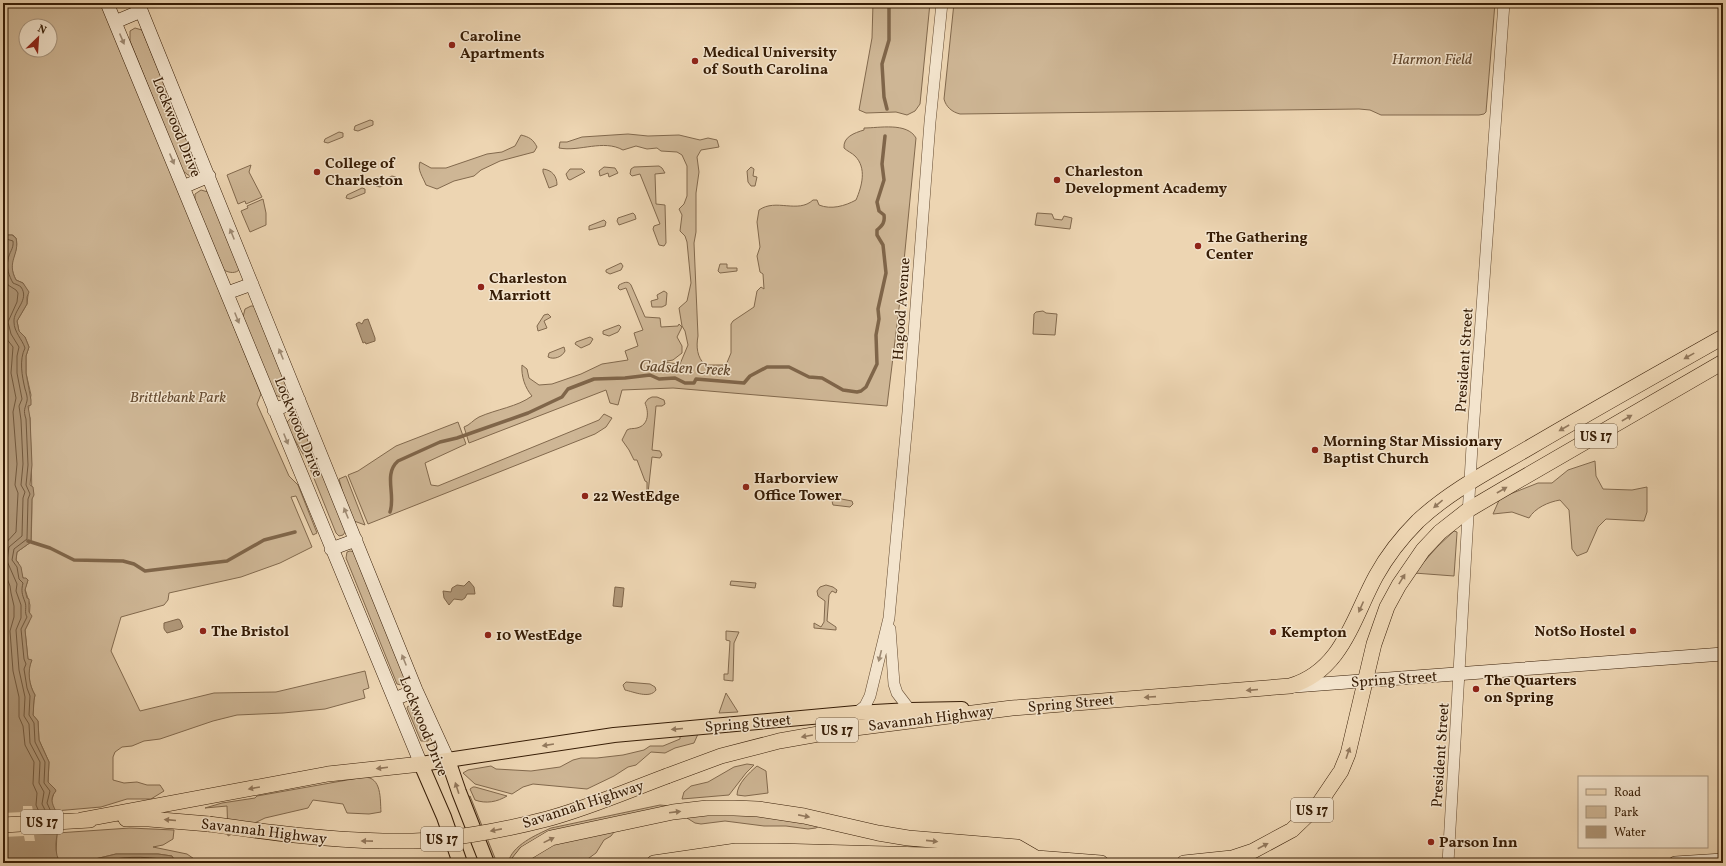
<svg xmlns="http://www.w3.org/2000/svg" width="1726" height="866" viewBox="0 0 1726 866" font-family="Vollkorn,serif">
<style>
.green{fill:#ceb695;stroke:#82694d;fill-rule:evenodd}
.water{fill:#af9677;stroke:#7f6549}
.pier{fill:#edd5b2}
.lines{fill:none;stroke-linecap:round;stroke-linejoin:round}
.shore{stroke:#72593e;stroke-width:1}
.stream{stroke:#7f6549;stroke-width:3.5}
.tertiary-casing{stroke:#644a30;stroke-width:12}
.secondary-casing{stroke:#361c05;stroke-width:14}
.primary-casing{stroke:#361c05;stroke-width:16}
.trunk-casing{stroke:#361c05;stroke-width:16}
.tertiary{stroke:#f3e4cd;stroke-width:11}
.secondary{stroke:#f3e4cd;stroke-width:13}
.primary{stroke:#edd5b2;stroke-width:14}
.trunk{stroke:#edd5b2;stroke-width:15}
.trunk-bridge-casing{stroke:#361c05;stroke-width:16;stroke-linecap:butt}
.trunk-bridge{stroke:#edd5b2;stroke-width:15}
.oneway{fill:#9e8a73}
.oneway2{fill:#92785c}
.poi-dot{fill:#8f2418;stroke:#f3e4cd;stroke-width:1.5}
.labels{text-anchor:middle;stroke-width:3;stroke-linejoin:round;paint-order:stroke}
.shield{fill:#f3e4cd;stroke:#6f5841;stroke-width:1}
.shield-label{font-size:14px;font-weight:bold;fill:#361c05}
.poi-label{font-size:15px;font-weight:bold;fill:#361c05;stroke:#f3e4cd;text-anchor:start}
.park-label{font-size:15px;font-style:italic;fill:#644a30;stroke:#f3e4cd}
.street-label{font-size:15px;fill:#361c05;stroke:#f3e4cd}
.water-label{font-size:16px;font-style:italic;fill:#60472d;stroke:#f3e4cd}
</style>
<rect width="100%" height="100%" fill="#edd5b2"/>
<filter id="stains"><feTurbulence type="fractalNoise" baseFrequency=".005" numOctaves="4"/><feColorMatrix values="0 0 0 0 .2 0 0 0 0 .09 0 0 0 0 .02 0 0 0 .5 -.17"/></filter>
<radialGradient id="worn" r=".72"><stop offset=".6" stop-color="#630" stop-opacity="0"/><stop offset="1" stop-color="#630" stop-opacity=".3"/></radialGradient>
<path class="green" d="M3,3h100l158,391 -4,10 32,72 9,9 19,48 -4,2 -17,-39 -5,1 21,50 -32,16 -39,14 -72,16 -1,7 -4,5 -43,12 -10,34 29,60 74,-18 62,-1 89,-21 4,17 -6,2 2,8 -40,11 -42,4 -46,2 -24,6 -53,18 -16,2 -12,5 -10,1 -7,5 -2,5v23l11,3 13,-1 10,3h13l4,6 -13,8h-24l-26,8 -46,4 -4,-8 4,-14 -7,-7 1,-20 -10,-22 -1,-19 -5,-6c1,-7 0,-13 2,-20 -6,-10 -8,-23 -4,-34l-3,-1 -3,-30 4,-8 1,-17 -5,-16 3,-9 -5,-2 -5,-16 -2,-2 1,-8 14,-10c2,-42 0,-82 -1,-124l-2,-6 3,-17 -5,-22v-17l3,-9 -4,-10 -6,-6 -2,-10 10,-17 1,-9 -5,-12 -7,-3c-11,-21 4,-24 0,-42l-3,-3h-8c-2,-10 1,-19 -2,-28zM26,26h24v24h-24z
M873,3h57l-10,101 -5,7 -8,4 -11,-3 -30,1 -7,-3 13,-72z
M954,3h541l-9,109 -2,2 -5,1h-98l-11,-5 -11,-1 -399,5c-8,-2 -14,-7 -16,-15z
M135,28l7,2 56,137 -2,6 -3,3 -5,-1 -6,-5 -52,-129v-10z
M370,120l3,1v4l-15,6 -4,-1 1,-4z
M864,128c15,0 43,-6 52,10l-15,154 -14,114 -214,-18 -51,2 -4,15 -8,-2 -4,-13 -137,53 -5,-16c6,-2 9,-7 15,-10 18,-8 38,-10 53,-21 -7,-8 -11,-20 -10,-31l5,4 2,9 10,7 13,-1 29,-10 21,-10 26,-4 -3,-9 13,-5 -4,-13 9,-3 -17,-42 -6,2 -2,-2 1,-3c4,-2 9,-5 12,0l14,32 15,1 1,9 17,-1 1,-2 3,3 -5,10 5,9v7l-9,7 -11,2 18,2 8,-19 -3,-14 -3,-5 -3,-18 8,-7 4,-18 -4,-41 -2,-6 -5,-5 2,-16 -3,-6 5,-5 3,-8v-30l-5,-11 -5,-3 -16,-1 -4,-3 -10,1 -11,-3 -13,4c-20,-11 -43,2 -64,-2l1,-6h7l15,-5 46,-3 20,2 31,-1 21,5 8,-2 9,2 2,7 -18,3 -4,7 2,15 -3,21v39l-2,11 4,93c-2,11 -1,21 7,29h21l5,-12v-29l2,-3 21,-14 3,-16 4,-4 3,2 -1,-15 -3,-2 -3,-16 3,-9 -3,-25 2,-12c17,-12 39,4 54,-10h4l2,5c12,5 26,1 37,-5 6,-14 11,-32 -1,-44 -3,-3 -8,-5 -11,-8 -1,-11 10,-15 20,-18z
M339,132l4,1v4l-15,6 -4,-1 1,-3z
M521,135c8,2 12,4 16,12l-3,5 -34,9 -19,9 -7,6 -20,5 -17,8 -11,-4c-3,-8 -9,-15 -6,-23l11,6h15l41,-14 15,-2 13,-6z
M251,165l-2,7 13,25 -16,7 -1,-3 -7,3 -11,-29z
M659,166l3,2 3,5 -10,1 1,30 9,1 1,38 -2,3 -5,-1 -6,-16 1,-3 6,-2 -20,-50 -8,2 -2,-2 1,-5 3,-2z
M604,167l11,1 3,5 -9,4 -1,-4 -8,3 -1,-5z
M751,167l3,2 -1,7 4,1 -2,9h-4l-3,-4 -1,-11z
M543,169c9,1 14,7 14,16l-8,3 -6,-16z
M570,169h12l3,3 -15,8 -2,-1 -2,-5z
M392,176l4,1 -1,3 -15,7 -4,-1 1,-4z
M362,188l3,1v4l-15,6 -4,-1 1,-3z
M201,190l7,2 32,77c-4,5 -11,4 -16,1l-29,-69v-7z
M263,199l3,14v12l-16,7 -9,-21 7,-3 -1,-2z
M633,213l2,2 1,4 -17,6 -2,-4 1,-3z
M1037,213l15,1 2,5 8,1 2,-4 8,2 -2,11 -35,-4z
M604,220l2,2 -1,4 -16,4v-4z
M621,263l2,3 -2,4 -11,4 -4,-2v-2z
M720,264h7v4h10v3l-17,2 -2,-2z
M664,291l3,2 -1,12 -4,2h-10l-1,-6 7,-2 -1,-4z
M251,306h3l34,84 -4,6 -4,1 -5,-2 -32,-78 2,-8z
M1043,311l3,2 11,1 -2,21 -22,-1 1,-20 2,-2z
M548,314l3,3 -7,4 3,7 -9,3 -1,-5 7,-11z
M619,325l2,2 -3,5 -9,4 -6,-2v-3z
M590,337l3,2 -3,5 -9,4 -6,-4 1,-2z
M564,347l1,4c-3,6 -11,9 -17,6l1,-4z
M652,397h5l7,3 1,4 -3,2h-6l-4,44 8,1 2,4 -2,3 -8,-1 -5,45 -3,-7 3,-6v-7l-2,-1 -8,-21h-3l-5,-10 -7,-10 5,-10c3,-2 6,-1 10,-2 12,-3 12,-16 8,-25l3,-4z
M604,414l8,4 -6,9 -11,7 -227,90 -20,-49 10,-4 38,-25 62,-24 8,22 -41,19 6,22 7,1 161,-66z
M293,416l7,2 46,113 -3,4 -4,1 -3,-3 -29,-72 -18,-31 -2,-8z
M1595,461l1,15 7,13 29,1 15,-3v25l-3,9 -38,-2 -8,8 -11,25 -10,4 -5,-7 -3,-39 -9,-10c-12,2 -25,8 -31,18l-17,-6 -19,2 7,-16 38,-15h14l16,-13z
M346,476l19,49 -11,-4 -10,-24 -5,-18z
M836,498l16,3 1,3 -3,3 -17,-2 -1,-4z
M1454,531l3,1v1l-3,43 -40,-3 24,-27z
M350,551l5,1 51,126 -5,7 -4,-1 -51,-126 1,-6z
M731,581l25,2 -1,5 -25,-3z
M826,585l7,2 4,3 -1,3 -4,-2 -3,4 -2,26 9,6v3l-22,-2v-5l7,4 3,-5 1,-21 -7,-5 -1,-5 3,-4z
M726,631l13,1 -5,11 -1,38 -9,-1v-6h4l2,-33 -4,-1z
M626,682l24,2 5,3 1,3c-6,9 -22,2 -31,0l-2,-5z
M726,693l12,19 -19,1z
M408,706l3,1 5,15 11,9 2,8 -1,2h-7l-14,-33z
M698,734l-4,9 -19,5 -10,5 -14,-1 -15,13 -8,2 -14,9 -27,13 -54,-5 -10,3 -11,7 -37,-10 -12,-11 5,-3 23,-4 5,3 35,2 29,-4 13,-7 8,-2h16l26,-3 21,-5 6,-4h13l17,-7v-3z
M747,764l7,1 -8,8 -17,22 -47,4 2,-7 7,-6 17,-4 26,-15z
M757,766l9,5 2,22 -23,3 -8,-1c0,-11 12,-22 20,-29z
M364,777c18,0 16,22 17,35l-12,2 -22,-1 -4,-9 -30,-4 -5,8 -43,10 -37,18 -1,-30 -22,2 17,-5 33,-5 2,-2z
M473,787h2l32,9c-10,6 -21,8 -32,4l-5,-11z
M470,796l27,67h-3l-26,-66z
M660,805l10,1 -151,45 -11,12c4,-18 28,-28 43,-35z
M697,814l66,1 56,11 -3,2 -8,1 -22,-3h-22l-39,-5 -24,3 -6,-1 -8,-5z
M618,827l-7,9 -7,4 -8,13 -14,10h-50l-5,-2 23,-16z
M130,828l44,2 -1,9 -10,6 -10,2 34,7 13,9h-24l-4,-7 -14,-2h-42l-25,6 -33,1 -2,-7 1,-21z"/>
<path class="water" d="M3,207c3,9 0,18 2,28h7l4,3c4,17 -10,23 0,42l7,3 6,9 -2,5v7l-10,17 2,10 6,6 4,10 -3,9v17l5,27v5l-3,1 2,12 2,47 -2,20 3,2 1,8 -2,4 -1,43 -14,10 -1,8 5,7 2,11h3l2,2 -3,10 2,8 2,1v13l3,4 -7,14 3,29 4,1c-5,11 -3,25 3,35 -2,7 -1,13 -2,20l5,6 1,19 10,22 -1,20 7,7 1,2c-10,11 2,18 2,29 1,15 -6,25 1,41l32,-1 25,-6h42l14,2 4,7h-173z
M368,319l7,19v3l-9,3 -1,-2 -2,1 -7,-19 3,-2 3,2 2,-4z
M469,581l5,6 1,7h-8l-2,4 -3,2 -8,-1 -5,6 -5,-7 -1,-7 8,1 1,-4 5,-3 7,1z
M615,587l9,1 -2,19 -9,-1z
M178,619l2,1 3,7 -2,2 -14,4c-4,-5 -3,-4 -3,-10z"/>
<path class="pier" d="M23,806h9l1,5 24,-1 4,10 -2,13 -25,2 1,6h-10l-1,-5 -21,1v-24l20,-1z"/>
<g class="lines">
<path class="shore" d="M3,238l10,3c1,8 -4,11 -5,19 -2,7 1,16 5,23 2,1 6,2 8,4 9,13 -8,23 -7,35 0,10 8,17 11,26 -6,12 -3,28 0,41 1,3 3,9 2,12 -2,8 -4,9 -1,18l2,46 -2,20 4,9 -2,5 -1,40 -13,10 -2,11 5,7 2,12 4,4c-2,8 -1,11 2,19 2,5 -1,10 2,15l-6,12 3,30 2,5 -2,5 3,19 3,8 -1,19 5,8 1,19 10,20 -1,21 6,8 -3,12 5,11
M3,268l5,17 8,5 2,3 -1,9 -9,20 3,12 8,13 -2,9v17l5,26 -3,7 2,14 2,44 -2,21 4,7 -2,6 -1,38 -13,11 -2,14 10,23 -1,7 5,14v13l-5,12 3,40 6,27 -1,19 5,8 1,19 10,19 -1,21 5,9 -2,12 5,10
M3,326l3,12 7,9 -2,26 5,25 -3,14 4,52 -2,21 3,8 -2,39 -13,14
M3,568l7,18 1,7 3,13v11l-4,14 3,40 6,26v20l4,9 2,19 9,17 -1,22 4,9 -1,12 4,9
M96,863c25,-7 47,-7 72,-3l3,3
M115,863h41"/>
<path class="stream" d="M887,109l-3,-12 -2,-33 7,-24v-37
M390,512c6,-17 -7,-38 8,-51l42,-19 17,-4 71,-25 34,-16 6,-8 26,-10 31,-1 25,-3 9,4 16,-1 10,5h9l2,-4 48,4 6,-7 17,-9h22l20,10 13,1 21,12 14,2 4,-1 5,-4 11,-23 -1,-29 3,-16 -1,-10 8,-36 -3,-28 -6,-10v-5c6,-5 8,-8 7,-15l-5,-4 -2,-9 7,-22 -2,-16 3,-28
M28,541l22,7 24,12 49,1 11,3 11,7 82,-10 37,-21 31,-8"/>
<defs>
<path id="tertiary" d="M890,629l4,55 3,9 13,17
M856,713l9,-7 5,-10 19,-78 19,-206 22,-290 12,-119
M1448,863l24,-417 32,-443"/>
<path id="secondary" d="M107,3l314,761
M138,3l278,687 32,70
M115,22l26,-11
M183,187l26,-11
M227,293l25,-9
M274,410l25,-10
M331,549l25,-9
M1294,686l429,-32
M395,699l21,-9
M1675,863l48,-3"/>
<path id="primary" d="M448,760l11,32 28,71
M460,863l-16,-46 -23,-53 193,-29 242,-22 54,-3 52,-1"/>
<path id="trunk" d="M667,776l54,-20 58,-15 68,-12 165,-21 278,-22c52,-15 63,-68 86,-110 11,-20 26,-39 42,-55 33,-31 75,-52 114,-75 63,-37 127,-73 191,-109
M126,819h23l60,5
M81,820l247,-46 93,-10
M3,825l87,-5
M518,863l8,-10 25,-15 122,-26 34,-4h27l24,1 46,7 74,17 30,5 109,9 19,11
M654,863l82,-12h40l260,7 65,5
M1184,863l48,-5 21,-7 39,-21 26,-25 23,-34 7,-17 26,-110 13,-37 12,-22 24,-35 17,-18 28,-22 34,-20 221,-128"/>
</defs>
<use href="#tertiary" class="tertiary-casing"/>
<use href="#secondary" class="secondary-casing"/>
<use href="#primary" class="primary-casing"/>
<use href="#trunk" class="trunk-casing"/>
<use href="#tertiary" class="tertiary"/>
<use href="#secondary" class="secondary"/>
<use href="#primary" class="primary"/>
<use href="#trunk" class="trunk"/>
<defs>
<path id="trunk-bridge" d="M209,824c58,8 115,16 174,17 19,0 38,1 57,-2 36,-4 72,-11 107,-20 41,-11 80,-28 120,-43"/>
</defs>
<use href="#trunk-bridge" class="trunk-bridge-casing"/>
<use href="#trunk-bridge" class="trunk-bridge"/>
</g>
<defs><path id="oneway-solid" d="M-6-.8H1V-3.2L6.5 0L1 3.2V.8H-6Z"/></defs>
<g class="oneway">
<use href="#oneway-solid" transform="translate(122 39) rotate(67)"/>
<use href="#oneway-solid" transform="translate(172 159) rotate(67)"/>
<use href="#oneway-solid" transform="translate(232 234) rotate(-112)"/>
<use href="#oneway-solid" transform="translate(237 318) rotate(68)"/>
<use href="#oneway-solid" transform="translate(281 354) rotate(-112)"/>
<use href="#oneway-solid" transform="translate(286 439) rotate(68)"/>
<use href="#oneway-solid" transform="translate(346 513) rotate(-112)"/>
<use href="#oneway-solid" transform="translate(880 656) rotate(104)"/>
<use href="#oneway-solid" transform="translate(404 660) rotate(-112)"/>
</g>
<g class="oneway2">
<use href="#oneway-solid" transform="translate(1689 356) rotate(151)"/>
<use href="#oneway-solid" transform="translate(1627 418) rotate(-30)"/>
<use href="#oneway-solid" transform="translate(1564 428) rotate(150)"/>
<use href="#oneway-solid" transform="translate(1502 490) rotate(-30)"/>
<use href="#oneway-solid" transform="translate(1438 504) rotate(140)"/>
<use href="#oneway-solid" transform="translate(1402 579) rotate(-58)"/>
<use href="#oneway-solid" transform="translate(1361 607) rotate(114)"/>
<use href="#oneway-solid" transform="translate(1252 690) rotate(175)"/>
<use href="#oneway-solid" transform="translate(1150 697) rotate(176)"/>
<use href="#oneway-solid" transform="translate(677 729) rotate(175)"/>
<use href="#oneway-solid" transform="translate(807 736) rotate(170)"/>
<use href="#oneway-solid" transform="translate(548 745) rotate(171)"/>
<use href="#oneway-solid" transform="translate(1348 753) rotate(-71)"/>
<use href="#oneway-solid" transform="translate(382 768) rotate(173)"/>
<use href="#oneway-solid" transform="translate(254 788) rotate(170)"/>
<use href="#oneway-solid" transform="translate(457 788) rotate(-108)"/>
<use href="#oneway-solid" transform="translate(675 812) rotate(-7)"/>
<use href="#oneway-solid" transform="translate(804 816) rotate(11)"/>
<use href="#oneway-solid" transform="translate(170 820) rotate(-175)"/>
<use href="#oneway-solid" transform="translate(496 830) rotate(169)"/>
<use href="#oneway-solid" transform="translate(549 840) rotate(-26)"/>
<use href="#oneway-solid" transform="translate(367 841) rotate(-179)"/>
<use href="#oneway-solid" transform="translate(932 841) rotate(6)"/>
<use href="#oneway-solid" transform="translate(1263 846) rotate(-28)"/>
</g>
<g class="poi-dot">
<circle cx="452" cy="45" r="4"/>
<circle cx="695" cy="61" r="4"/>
<circle cx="317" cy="172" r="4"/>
<circle cx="1057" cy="180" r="4"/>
<circle cx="1198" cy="246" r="4"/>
<circle cx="481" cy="287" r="4"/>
<circle cx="1315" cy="450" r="4"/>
<circle cx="746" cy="487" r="4"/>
<circle cx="585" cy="496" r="4"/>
<circle cx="203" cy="631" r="4"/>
<circle cx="1633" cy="631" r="4"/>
<circle cx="1273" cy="632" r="4"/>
<circle cx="488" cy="635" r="4"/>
<circle cx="1476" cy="689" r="4"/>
<circle cx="1431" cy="842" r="4"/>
</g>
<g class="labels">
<g class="shield">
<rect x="1575" y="424" width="42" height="24" rx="3"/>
<rect x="816" y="718" width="42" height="24" rx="3"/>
<rect x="1291" y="798" width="42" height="24" rx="3"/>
<rect x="21" y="810" width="42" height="24" rx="3"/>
<rect x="421" y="827" width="42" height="24" rx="3"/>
</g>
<g class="shield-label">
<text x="1596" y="441">US 17</text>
<text x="837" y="735">US 17</text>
<text x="1312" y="815">US 17</text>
<text x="42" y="827">US 17</text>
<text x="442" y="844">US 17</text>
</g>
<g class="poi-label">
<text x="460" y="41">Caroline<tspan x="460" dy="17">Apartments</tspan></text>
<text x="703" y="57">Medical University<tspan x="703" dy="17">of South Carolina</tspan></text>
<text x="325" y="168">College of<tspan x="325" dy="17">Charleston</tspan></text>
<text x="1065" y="176">Charleston<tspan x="1065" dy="17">Development Academy</tspan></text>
<text x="1206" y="242">The Gathering<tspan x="1206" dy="17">Center</tspan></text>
<text x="489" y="283">Charleston<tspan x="489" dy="17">Marriott</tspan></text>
<text x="1323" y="446">Morning Star Missionary<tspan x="1323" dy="17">Baptist Church</tspan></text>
<text x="754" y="483">Harborview<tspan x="754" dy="17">Office Tower</tspan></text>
<text x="593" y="501">22 WestEdge</text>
<text x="211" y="636">The Bristol</text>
<text x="1625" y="636" text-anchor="end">NotSo Hostel</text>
<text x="1281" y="637">Kempton</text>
<text x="496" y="640">10 WestEdge</text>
<text x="1484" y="685">The Quarters<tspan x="1484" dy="17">on Spring</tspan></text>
<text x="1439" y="847">Parson Inn</text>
</g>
<g class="park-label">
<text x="1432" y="64">Harmon Field</text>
<text x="178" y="402">Brittlebank Park</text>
</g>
<g class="street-label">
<text transform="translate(177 127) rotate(68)" y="5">Lockwood Drive</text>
<text transform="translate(901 309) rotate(-86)" y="5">Hagood Avenue</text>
<text transform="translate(1464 360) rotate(-86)" y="5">President Street</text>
<text transform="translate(299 427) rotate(68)" y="5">Lockwood Drive</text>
<text transform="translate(1394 679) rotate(-4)" y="5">Spring Street</text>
<text transform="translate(1071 703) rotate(-5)" y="5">Spring Street</text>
<text transform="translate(931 718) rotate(-7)" y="5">Savannah Highway</text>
<text transform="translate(748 723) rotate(-5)" y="5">Spring Street</text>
<text transform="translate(424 726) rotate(68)" y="5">Lockwood Drive</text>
<text transform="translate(1440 755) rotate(-86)" y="5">President Street</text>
<text transform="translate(583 804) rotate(-18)" y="5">Savannah Highway</text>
<text transform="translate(264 831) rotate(7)" y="5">Savannah Highway</text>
</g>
<g class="water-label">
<text transform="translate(685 367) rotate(3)" y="6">Gadsden Creek</text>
</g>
</g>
<rect width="1726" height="866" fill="none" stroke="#edd5b2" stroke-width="16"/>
<rect x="4" y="4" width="1718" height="858" fill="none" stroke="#361c05" stroke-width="2"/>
<rect x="8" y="8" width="1710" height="850" fill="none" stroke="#361c05"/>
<rect x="1578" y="776" width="130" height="72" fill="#f3e4cd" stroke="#a7947d"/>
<rect x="1586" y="789" width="20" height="6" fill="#edd5b2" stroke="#a7947d"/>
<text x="1614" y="796" font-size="12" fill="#361c05">Road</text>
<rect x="1586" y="806" width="20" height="12" fill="#ceb695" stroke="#a7947d"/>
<text x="1614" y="816" font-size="12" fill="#361c05">Park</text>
<rect x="1586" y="826" width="20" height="12" fill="#af9677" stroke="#a7947d"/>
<text x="1614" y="836" font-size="12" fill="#361c05">Water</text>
<g transform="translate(38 38) rotate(25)"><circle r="19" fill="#f3e4cd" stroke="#a7947d"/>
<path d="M0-3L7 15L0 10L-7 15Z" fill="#8f2418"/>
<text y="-6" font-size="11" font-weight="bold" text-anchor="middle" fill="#361c05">N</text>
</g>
<rect width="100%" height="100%" filter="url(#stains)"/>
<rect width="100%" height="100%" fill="url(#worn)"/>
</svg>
